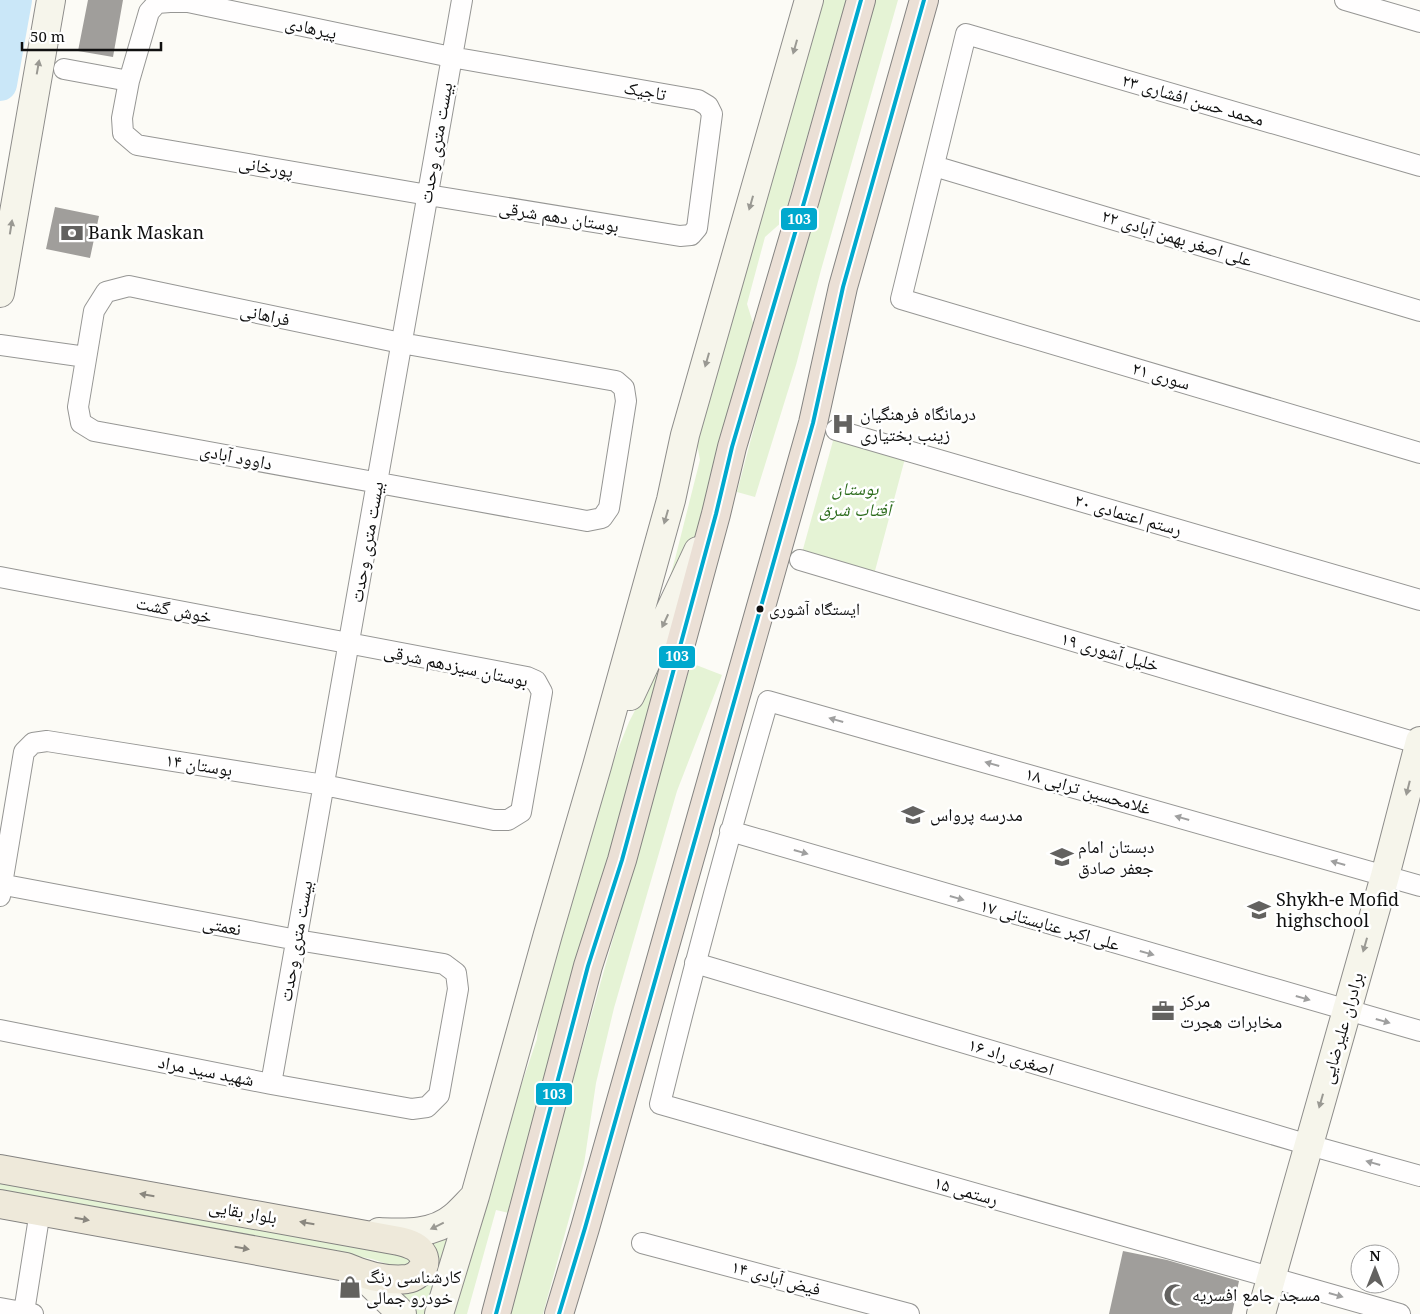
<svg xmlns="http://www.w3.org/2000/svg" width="1420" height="1314" viewBox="0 0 1420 1314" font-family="'Noto Serif','Noto Naskh Arabic',serif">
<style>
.green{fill:#e5f3d5}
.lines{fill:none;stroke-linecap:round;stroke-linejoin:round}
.river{stroke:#cae7f8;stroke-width:34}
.building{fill:#a09e9b}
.street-casing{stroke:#969694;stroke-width:22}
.secondary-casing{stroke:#8d8c8a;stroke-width:30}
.primary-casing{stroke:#848381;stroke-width:30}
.highway-casing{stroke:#848381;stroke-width:30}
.street{stroke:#fffefe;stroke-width:20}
.secondary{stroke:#f6f5eb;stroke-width:28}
.primary{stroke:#eee9da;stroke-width:28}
.highway{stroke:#ebe0d6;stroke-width:28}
.bus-1-casing{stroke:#fff;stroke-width:8}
.bus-1{stroke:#00a9ce;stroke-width:4}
.oneway{fill:#9a9993}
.oneway2{fill:#9f9f9f}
.oneway3{fill:#8a877f}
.bus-dot{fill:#101010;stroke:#fff;stroke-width:2}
.labels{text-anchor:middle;stroke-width:5;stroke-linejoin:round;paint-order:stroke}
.bus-label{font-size:17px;fill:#101010;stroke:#fff;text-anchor:start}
.street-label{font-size:18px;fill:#101010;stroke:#fff}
.poi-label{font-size:18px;fill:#101010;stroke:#fff;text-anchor:start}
.park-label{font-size:18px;font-style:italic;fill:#2c6c1c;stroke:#fff}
.line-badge{stroke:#fff;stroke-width:2}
.badge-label{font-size:14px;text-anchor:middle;font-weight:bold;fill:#fff}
</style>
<rect width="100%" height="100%" fill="#fcfbf6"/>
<path class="green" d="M820,0h26l-63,221 -18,16 -18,67 7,22 -32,110 -21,78 -10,53 -44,92 28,-100 25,-99 -5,-26z
M874,0h24l-77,270 -25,95 -41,132 -18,-5 63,-238z
M836,430l71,21 -35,131 -72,-22z
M667,648l-158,565 -13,-3 -29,104h-21l45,-140 46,-135 5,-52 57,-191 30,-74z
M691,663l31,12 -45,116 -63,217 -18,75 -12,81 -41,150h-34l53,-195z
M0,1183l189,35 191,30 28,8 6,8 -18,3 -24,-8 -372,-67z
M460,1221l-31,93h-17l-28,-27h23l20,-43z"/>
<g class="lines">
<path class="river" d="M0,84l15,-84"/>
</g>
<path class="building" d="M88,0h35l-10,57 -35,-6z
M55,207l44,9 -9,42 -44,-9z
M1123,1251l44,9 72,21 -7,33h-123z"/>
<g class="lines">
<defs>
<path id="street" d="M1345,0l75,22
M170,2h18l263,55 247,43 10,6 4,8 -15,114 -6,7 -11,1 -252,-41 -291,-50 -14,-12 -1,-15 7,-37 20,-69 8,-9z
M64,69l65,12
M934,166l486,145
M1420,166l-454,-132 -65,265 519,154
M129,286l272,57 215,38 8,7 2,13 -17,107 -7,10 -15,3 -493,-90 -13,-8 -3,-16 16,-96 12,-19z
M0,345l86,12
M836,430l584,170
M800,560l620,184
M0,577l527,100 9,4 6,11 -21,120 -13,8h-14l-170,-35 -277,-44 -14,2 -9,9 -24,144
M730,831l690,200
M0,884l297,56 147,24 12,9 2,16 -19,106 -12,12 -15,2 -141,-25 -271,-54
M695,963l614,182 111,31
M271,1084l191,-1084
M642,1243l267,71
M0,1308l33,6
M24,1312l16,-101
M1400,1314l-740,-210c33,-135 69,-269 108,-403l652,185"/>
<path id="secondary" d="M0,293l51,-293
M630,696l68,-145
M379,1232c25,1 54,3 75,-15 7,-6 13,-13 20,-20
M360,1273l42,41
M439,1314l36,-118 73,-262 49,-168 74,-266 14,-65 124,-435
M1261,1314l124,-438 35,-135"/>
<path id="primary" d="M0,1169l399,72c7,2 16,4 21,10 11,11 0,26 -13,28 -20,2 -43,-4 -61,-12l-346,-63"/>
<path id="highway" d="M496,1314l92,-348 34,-106 94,-346 16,-67 73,-248 56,-199
M559,1314l26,-86 228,-805 30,-136 81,-287"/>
</defs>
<use href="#street" class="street-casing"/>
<use href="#secondary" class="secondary-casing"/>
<use href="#primary" class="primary-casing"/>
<use href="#highway" class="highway-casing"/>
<use href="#street" class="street"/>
<use href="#secondary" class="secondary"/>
<use href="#primary" class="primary"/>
<use href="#highway" class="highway"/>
<defs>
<path id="bus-1" d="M496,1314l92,-348 34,-106 94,-346 16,-67 73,-248 56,-199
M559,1314l26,-86 228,-805 30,-136 81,-287"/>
</defs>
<use href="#bus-1" class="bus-1-casing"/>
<use href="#bus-1" class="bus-1"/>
</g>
<defs><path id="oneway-solid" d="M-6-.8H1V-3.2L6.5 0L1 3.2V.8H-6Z" transform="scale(1.25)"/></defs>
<g class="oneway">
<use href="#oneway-solid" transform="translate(795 47) rotate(106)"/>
<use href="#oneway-solid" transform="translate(38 67) rotate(-80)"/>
<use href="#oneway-solid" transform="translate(751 203) rotate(106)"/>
<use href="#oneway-solid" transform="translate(11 227) rotate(-81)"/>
<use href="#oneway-solid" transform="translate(707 360) rotate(106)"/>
<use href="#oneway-solid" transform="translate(666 517) rotate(106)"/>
<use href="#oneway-solid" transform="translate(665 621) rotate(115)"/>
<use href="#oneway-solid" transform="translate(1408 788) rotate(104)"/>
<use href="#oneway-solid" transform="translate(1365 945) rotate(106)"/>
<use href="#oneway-solid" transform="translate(1321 1101) rotate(106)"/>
<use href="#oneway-solid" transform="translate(437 1226) rotate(154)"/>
</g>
<g class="oneway2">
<use href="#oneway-solid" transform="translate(836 720) rotate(-164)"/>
<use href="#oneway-solid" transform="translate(992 764) rotate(-164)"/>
<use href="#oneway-solid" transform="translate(1182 818) rotate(-164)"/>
<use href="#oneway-solid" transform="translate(801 852) rotate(16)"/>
<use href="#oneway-solid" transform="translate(1338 863) rotate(-164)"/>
<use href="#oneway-solid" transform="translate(957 898) rotate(16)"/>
<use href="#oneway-solid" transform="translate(1147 953) rotate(16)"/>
<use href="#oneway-solid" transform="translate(1303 998) rotate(16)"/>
<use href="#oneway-solid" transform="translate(1383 1021) rotate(16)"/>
<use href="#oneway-solid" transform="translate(1373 1163) rotate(-164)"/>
<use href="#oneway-solid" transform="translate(1336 1295) rotate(16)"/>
</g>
<g class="oneway3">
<use href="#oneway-solid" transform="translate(147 1195) rotate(-170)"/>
<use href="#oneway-solid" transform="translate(82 1219) rotate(10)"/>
<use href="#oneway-solid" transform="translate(307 1223) rotate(-170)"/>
<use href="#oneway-solid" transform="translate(242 1248) rotate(10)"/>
</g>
<defs>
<symbol id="bank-bare" viewBox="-9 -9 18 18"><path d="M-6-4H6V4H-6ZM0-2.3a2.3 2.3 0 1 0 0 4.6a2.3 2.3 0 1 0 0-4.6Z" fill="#636260" stroke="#fff" stroke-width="2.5" paint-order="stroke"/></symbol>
<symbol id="hospital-bare" viewBox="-9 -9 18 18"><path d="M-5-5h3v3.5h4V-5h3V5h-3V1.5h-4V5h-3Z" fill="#636260" stroke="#fff" stroke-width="2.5" paint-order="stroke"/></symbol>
<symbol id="school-bare" viewBox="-9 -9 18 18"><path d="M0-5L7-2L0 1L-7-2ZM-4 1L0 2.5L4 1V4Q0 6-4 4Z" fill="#636260" stroke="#fff" stroke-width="2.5" paint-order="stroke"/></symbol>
<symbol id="office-bare" viewBox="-9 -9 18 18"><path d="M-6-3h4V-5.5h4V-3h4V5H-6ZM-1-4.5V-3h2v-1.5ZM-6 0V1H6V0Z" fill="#636260" stroke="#fff" stroke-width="2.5" paint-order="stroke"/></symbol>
<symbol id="shop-bare" viewBox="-9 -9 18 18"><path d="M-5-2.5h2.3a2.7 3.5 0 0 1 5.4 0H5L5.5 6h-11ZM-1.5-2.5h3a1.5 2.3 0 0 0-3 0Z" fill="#636260" stroke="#fff" stroke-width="2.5" paint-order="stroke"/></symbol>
<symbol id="mosque-bare" viewBox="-9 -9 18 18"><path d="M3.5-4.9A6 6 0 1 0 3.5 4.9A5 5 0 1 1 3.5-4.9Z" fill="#636260" stroke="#fff" stroke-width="2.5" paint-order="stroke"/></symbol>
</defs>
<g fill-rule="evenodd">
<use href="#bank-bare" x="56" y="217" width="32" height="32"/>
<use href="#hospital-bare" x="827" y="408" width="32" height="32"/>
<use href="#school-bare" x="897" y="799" width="32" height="32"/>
<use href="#school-bare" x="1046" y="841" width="32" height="32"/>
<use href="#school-bare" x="1243" y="894" width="32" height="32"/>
<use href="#office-bare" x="1147" y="995" width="32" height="32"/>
<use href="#shop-bare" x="334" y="1271" width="32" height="32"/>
<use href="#mosque-bare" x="1159" y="1279" width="32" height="32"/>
</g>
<circle class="bus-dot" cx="760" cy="609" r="4.5"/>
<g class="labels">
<g class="bus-label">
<text x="769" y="615">ایستگاه آشوری</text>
</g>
<g class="street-label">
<text transform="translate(311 28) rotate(12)" y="6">پیرهادی</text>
<text transform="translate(645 91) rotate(10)" y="6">تاجیک</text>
<text transform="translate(1193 100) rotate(16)" y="6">محمد حسن افشاری ۲۳</text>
<text transform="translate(436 143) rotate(-80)" y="6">بیست متری وحدت</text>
<text transform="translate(266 167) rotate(10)" y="6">پورخانی</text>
<text transform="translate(559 217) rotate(9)" y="6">بوستان دهم شرقی</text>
<text transform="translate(1177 238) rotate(17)" y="6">علی اصغر بهمن آبادی ۲۲</text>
<text transform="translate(265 315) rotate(12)" y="6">فراهانی</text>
<text transform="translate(1161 376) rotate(16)" y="6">سوری ۲۱</text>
<text transform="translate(236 457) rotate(11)" y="6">داوود آبادی</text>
<text transform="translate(1128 515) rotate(16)" y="6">رستم اعتمادی ۲۰</text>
<text transform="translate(367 542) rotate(-80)" y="6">بیست متری وحدت</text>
<text transform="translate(174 610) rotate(11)" y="6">خوش گشت</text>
<text transform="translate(1110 652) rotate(16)" y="6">خلیل آشوری ۱۹</text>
<text transform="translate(456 666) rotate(12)" y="6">بوستان سیزدهم شرقی</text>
<text transform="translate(199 765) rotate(9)" y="6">بوستان ۱۴</text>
<text transform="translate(1088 791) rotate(16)" y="6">غلامحسین ترابی ۱۸</text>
<text transform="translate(1050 925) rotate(16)" y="6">علی اکبر عنابستانی ۱۷</text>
<text transform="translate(222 926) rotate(11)" y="6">نعمتی</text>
<text transform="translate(296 941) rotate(-80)" y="6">بیست متری وحدت</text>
<text transform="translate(1342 1028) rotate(-74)" y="6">برادران علیرضایی</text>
<text transform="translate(1011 1057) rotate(17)" y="6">اصغری راد ۱۶</text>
<text transform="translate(206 1071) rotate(11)" y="6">شهید سید مراد</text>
<text transform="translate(966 1191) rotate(16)" y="6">رستمی ۱۵</text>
<text transform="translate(243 1212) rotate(10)" y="6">بلوار بقایی</text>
<text transform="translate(776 1278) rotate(15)" y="6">فیض آبادی ۱۴</text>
</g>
<g class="poi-label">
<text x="88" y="239">Bank Maskan</text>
<text x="860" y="420">درمانگاه فرهنگیان<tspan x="860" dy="21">زینب بختیاری</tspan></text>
<text x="930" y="821">مدرسه پرواس</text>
<text x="1078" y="853">دبستان امام<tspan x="1078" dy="21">جعفر صادق</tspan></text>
<text x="1276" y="906">Shykh-e Mofid<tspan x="1276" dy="21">highschool</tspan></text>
<text x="1180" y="1007">مرکز<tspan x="1180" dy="21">مخابرات هجرت</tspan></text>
<text x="366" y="1283">کارشناسی رنگ<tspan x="366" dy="21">خودرو جمالی</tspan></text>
<text x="1192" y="1301">مسجد جامع افسریه</text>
</g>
<g class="park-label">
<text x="855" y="495">بوستان<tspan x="855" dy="21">آفتاب شرق</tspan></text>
</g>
</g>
<g class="line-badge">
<rect x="780" y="207" width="38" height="24" rx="5" fill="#00a9ce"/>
<rect x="658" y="645" width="38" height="24" rx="5" fill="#00a9ce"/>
<rect x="535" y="1082" width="38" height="24" rx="5" fill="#00a9ce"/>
</g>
<g class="badge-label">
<text x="799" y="224">103</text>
<text x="677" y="661">103</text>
<text x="554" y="1099">103</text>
</g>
<g transform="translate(1375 1269)"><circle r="24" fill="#ffffff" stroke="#9f9f9f"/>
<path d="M0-4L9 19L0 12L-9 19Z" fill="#636260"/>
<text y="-8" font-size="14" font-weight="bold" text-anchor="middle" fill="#101010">N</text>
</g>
<path d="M22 42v8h139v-8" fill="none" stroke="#101010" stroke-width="2.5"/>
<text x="30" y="42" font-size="15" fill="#101010" stroke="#ffffff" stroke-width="4" paint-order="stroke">50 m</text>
</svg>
